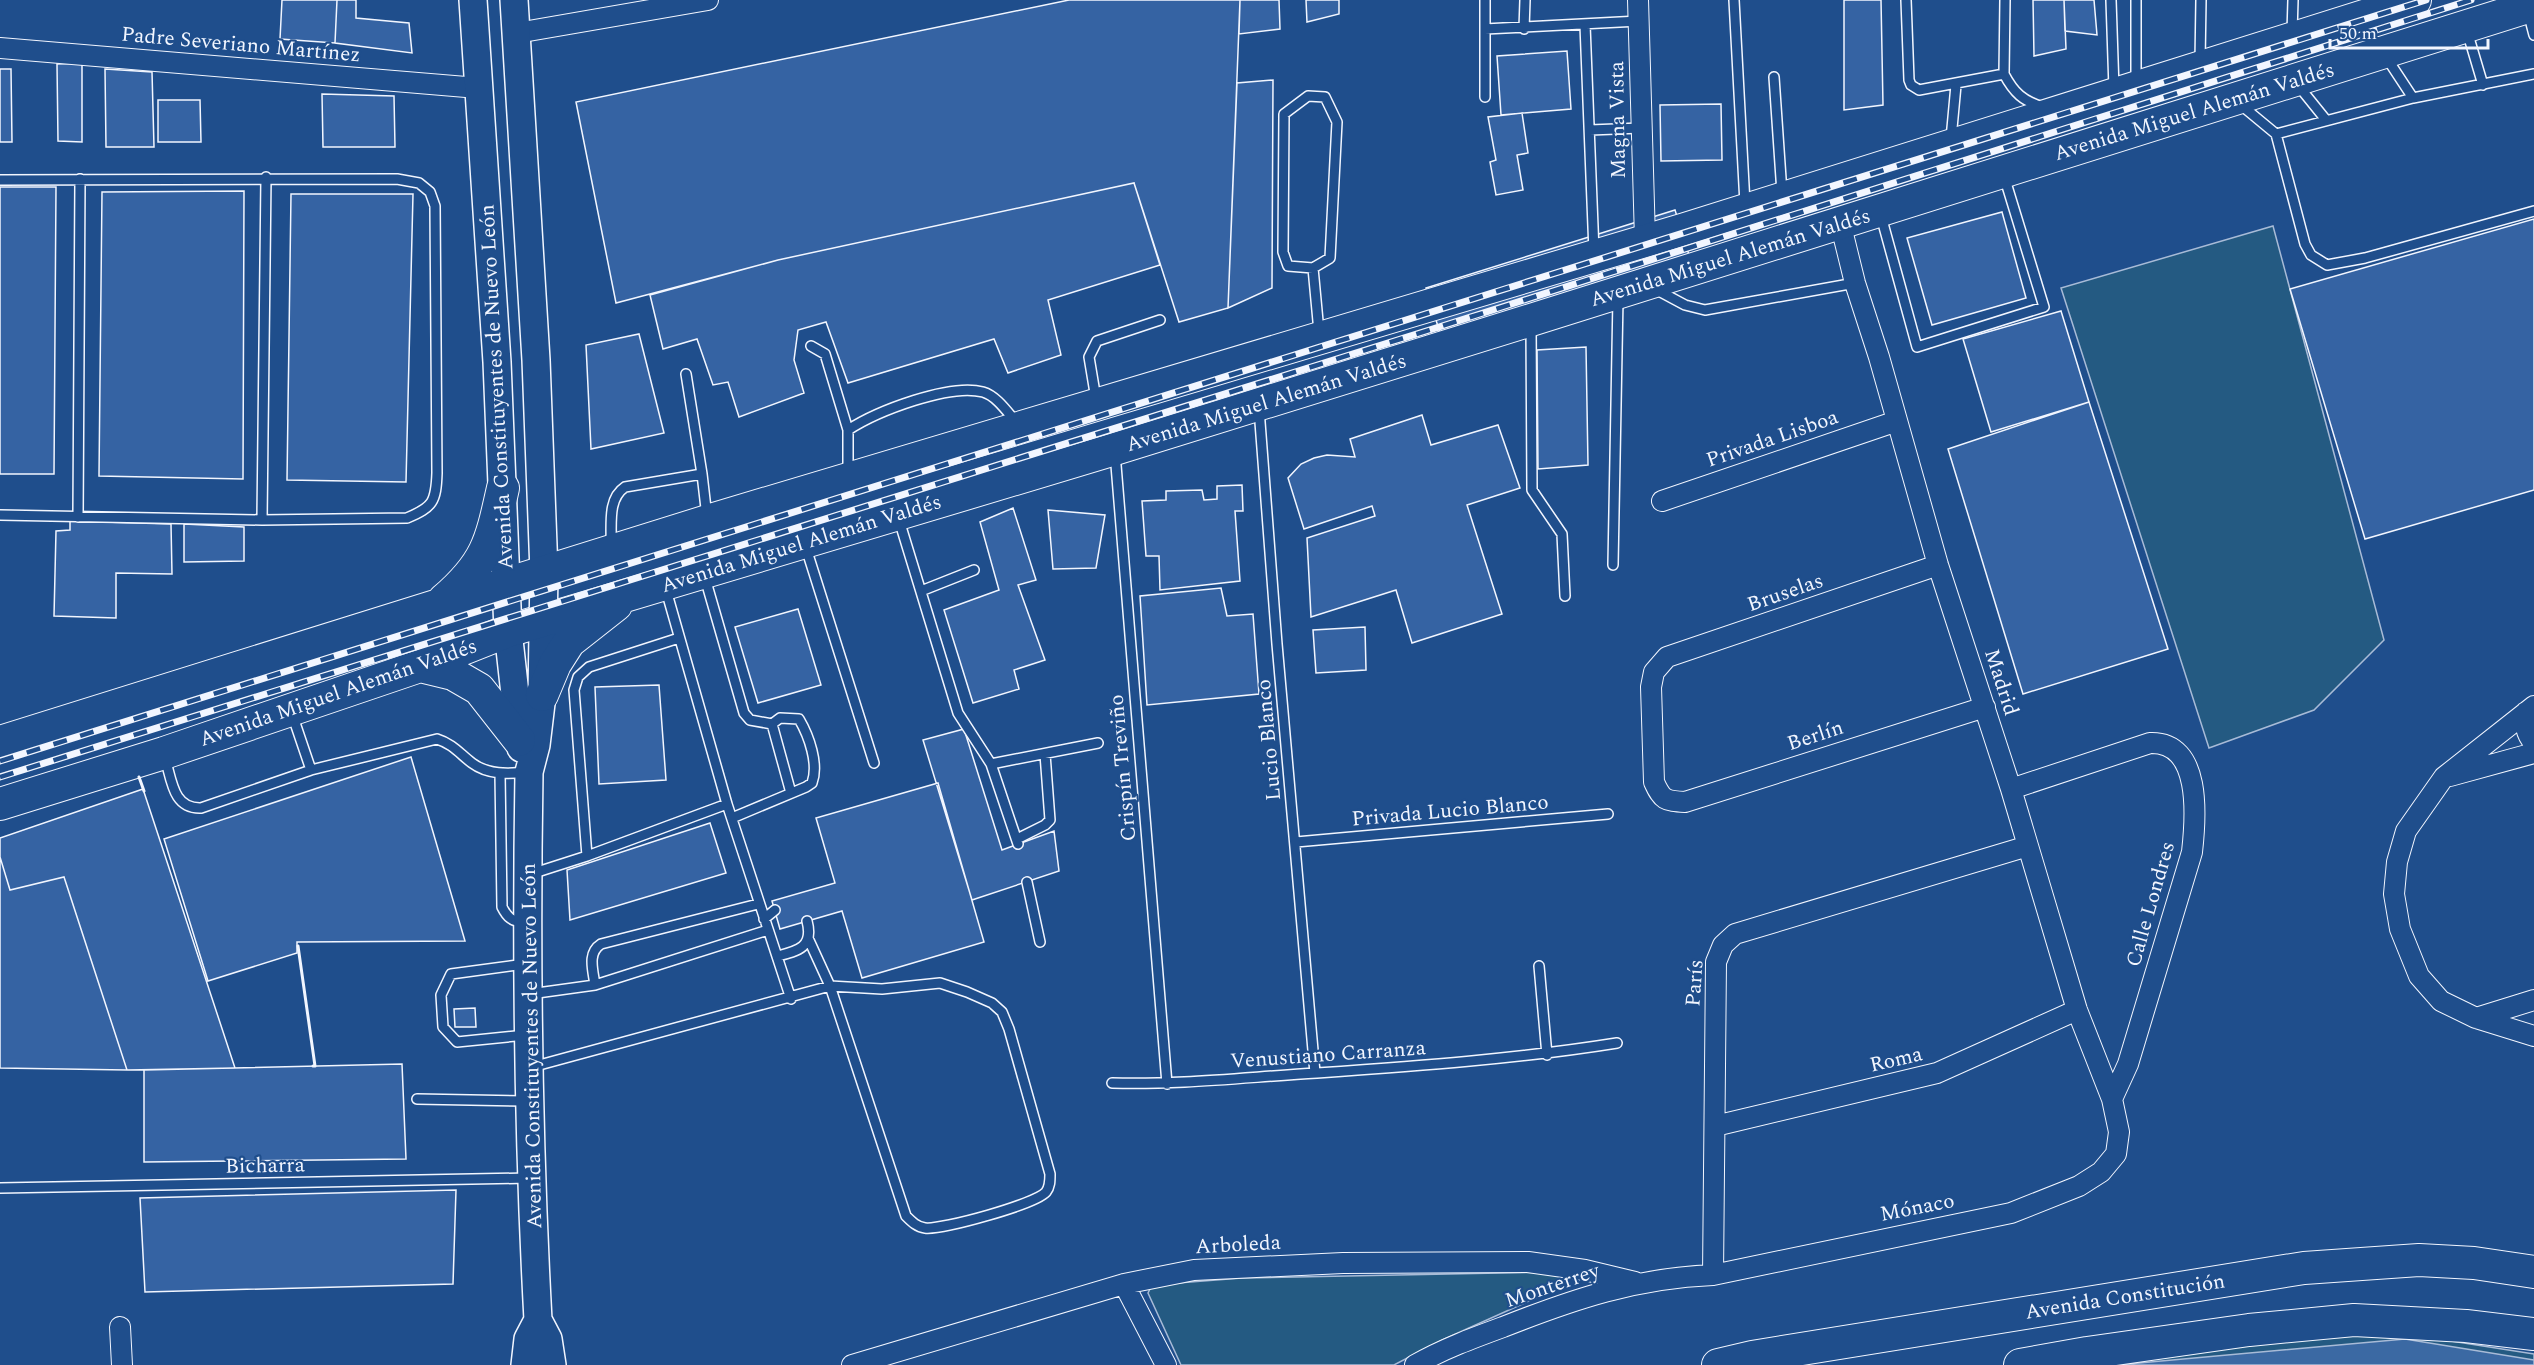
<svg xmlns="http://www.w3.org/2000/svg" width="2534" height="1365" viewBox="0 0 2534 1365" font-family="Spectral,serif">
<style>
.green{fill:#245a82;stroke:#a8bbd7;stroke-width:1.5}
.water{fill:#3b69a3;stroke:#a8bbd7;stroke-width:1.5}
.building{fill:#3563a3;stroke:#f2f6ff;stroke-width:1.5}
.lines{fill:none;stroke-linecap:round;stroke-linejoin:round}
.service-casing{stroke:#f2f6ff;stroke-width:12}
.minor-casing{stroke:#f2f6ff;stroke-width:22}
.secondary-casing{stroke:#f2f6ff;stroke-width:30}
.trunk-casing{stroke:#f2f6ff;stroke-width:34}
.service{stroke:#1f4e8c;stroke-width:9}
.minor{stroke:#1f4e8c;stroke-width:20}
.secondary{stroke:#1f4e8c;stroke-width:27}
.trunk{stroke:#1f4e8c;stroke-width:32}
.rail-casing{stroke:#f2f6ff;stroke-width:7}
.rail{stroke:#1f4e8c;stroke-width:4.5;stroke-dasharray:14;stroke-linecap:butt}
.wall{stroke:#f2f6ff;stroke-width:3}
.labels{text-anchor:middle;stroke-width:4.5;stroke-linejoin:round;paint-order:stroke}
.street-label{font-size:21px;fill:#f2f6ff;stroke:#1f4e8c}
</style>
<rect width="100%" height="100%" fill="#1f4e8c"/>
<path class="green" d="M2273,226l111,414 -70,70 -105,38 -148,-460z
M1553,1272l15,6 -1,6 -127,57 -46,24h-213l-33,-72 4,-8 90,-7z
M2372,1334l60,4 102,16v11h-446l167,-25z"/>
<path class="water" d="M2405,1339l129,21v5h-417z"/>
<path class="building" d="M282,0h55l-2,43 -55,-4z
M337,0h19v18l53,5 3,30 -77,-10z
M1069,0h171l-12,308 -49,14 -45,-139 -356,77 -162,43 -40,-201z
M1240,0h39l1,29 -41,5z
M1306,0h33v14l-32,8z
M1844,0h37l2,105 -39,5z
M2033,0h31l2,49 -32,7z
M2064,0h30l3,35 -32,-4z
M1567,51l4,58 -70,6 -4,-59z
M82,63v79l-24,-1 -1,-77z
M0,69h11l1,73h-12z
M105,69l47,3 2,75h-48z
M1273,80l-1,208 -44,20 9,-225z
M322,94l72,2 1,51h-72z
M158,100h42l1,42h-43z
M1721,104l1,56 -61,1 -1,-56z
M1522,113l6,40 -11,2 6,35 -27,5 -6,-33 6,-2 -8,-43z
M1134,183l26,82 -112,35 13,55 -53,18 -14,-34 -146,44 -22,-61 -28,8 -4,30 10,33 -65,24 -11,-35 -15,3 -16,-46 -34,10 -13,-54 128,-35z
M0,187h56l-2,287h-54z
M244,191l-1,288 -144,-3 3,-284z
M291,194h122l-7,288 -119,-2z
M1675,210l19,61 -249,78 -19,-61z
M2002,212l24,86 -94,27 -25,-87z
M2534,219v271l-169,49 -75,-250z
M2061,311l28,91 -98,30 -28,-93z
M639,334l25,99 -73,16 -5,-104z
M1586,347l2,118 -50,4 -1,-119z
M2089,402l79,247 -145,45 -75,-245z
M1422,415l9,30 67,-20 22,63 -53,17 35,109 -90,29 -16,-53 -85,27 -4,-79 68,-22 -3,-10 -68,23 -16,-51 13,-14 13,-6 13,-3 28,2 -5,-18z
M1242,485l1,26h-8l5,70 -80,9 -1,-34h-13l-4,-55 24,-1v-9l36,-1 2,10 13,-1v-13z
M1013,508l23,72 -18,5 27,75 -31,10 5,19 -46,14 -29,-93 55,-20 -19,-68z
M1048,510l57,5 -9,53 -43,1z
M70,521l101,3 1,50 -56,-1v45l-62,-2 2,-85 14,-1z
M184,524l60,3v34l-60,1z
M1221,588l6,28 26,-2 6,80 -112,11 -7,-109z
M798,609l23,76 -63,18 -23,-76z
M1365,627l1,43 -50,3 -3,-43z
M659,685l7,95 -67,4 -4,-97z
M964,729l38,121 52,-19 5,40 -87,29 -49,-160z
M411,757l54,184 -168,1v11l-89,28 -44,-142z
M938,783l46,159 -122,36 -20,-67 -62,18 -8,-28 63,-18 -19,-65z
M143,789l92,279 -108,2 -63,-193 -54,13 -10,-33v-19z
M710,823l16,50 -156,47 -3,-50z
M0,857l10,33 54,-13 63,193 -127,-2z
M475,1008l1,19h-21l-1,-18z
M402,1064l4,95 -262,3v-92z
M456,1190l-3,94 -308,8 -5,-94z"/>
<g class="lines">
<defs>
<path id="service" d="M1734,0l11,204
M1906,0l3,80 2,5 8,5 85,-16 1,-74
M2111,0l3,89
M2136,0v82
M2528,12l6,23
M1585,25l9,227
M1485,29l154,-8
M1524,29l1,-29
M2467,31l16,54
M2292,33l1,-33
M2386,57l27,41
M2200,62l1,-62
M2004,74c10,19 19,27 39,33
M1774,77l8,116
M2297,84l29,36
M1308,96l17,1 12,25 -7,136 -17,10 -25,-2 -5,-14 1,-138z
M1485,97v-97
M2241,105l35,29 29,110 6,11 16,10 38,-7 169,-47
M1590,130l51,-2
M2276,134l137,-36 121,-24
M1951,139l5,-54
M0,180l397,-1 22,4 11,9 5,14 2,267c-1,29 -4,34 -30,45l-145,2 -262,-5
M1881,216l36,131 127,-40 -40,-131
M1313,268l6,64
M1657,290l28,15 20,5 150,-27
M1531,326l1,164 30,44 3,62
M811,346l14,8 23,76
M686,374l16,100 5,43
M1096,399l-7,-42 8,-16 63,-21
M1259,409l18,235 38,429
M1115,453l52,631
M848,475v-45c29,-19 102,-47 135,-38 14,4 25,21 34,31
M78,517l2,-338
M262,520l4,-343
M899,520l59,193 33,51 27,80
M611,545c1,-20 -4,-46 14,-58l77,-13
M806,548l68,215
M1613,565l5,-267
M705,578l39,135 6,7 22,4
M921,591l53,-21
M292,714l19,56
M165,758c7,23 8,51 36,50l110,-38 126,-31c16,5 23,15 35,24 16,12 36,11 55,9
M991,764l107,-21
M500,774l2,133c5,10 10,15 22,15
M727,804l64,195
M732,818l74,-31 6,-4c7,-19 -3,-47 -13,-64l-19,-1 -8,6 19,69
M1017,839l28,-14 5,-5 -5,-66
M1296,842l312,-28
M587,856l-13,-166 4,-13 11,-10 90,-29
M531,874l56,-18 140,-52 -61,-214
M1027,882l13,60
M764,919l11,-9
M778,956c20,-5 36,-9 29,-35
M525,964l-74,10 -10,21 2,32 14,15 69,-7
M1539,966l8,89
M595,985c-2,-15 -8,-32 6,-41l157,-40
M530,994l65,-9 173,-55
M532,1067l298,-81 52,3 58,-6 27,9 25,11 10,9 7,17 41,145c0,7 0,13 -4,18 -10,12 -104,38 -121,36 -8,-1 -13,-6 -19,-12l-76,-230 -22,-48
M1112,1083c68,2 136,-6 205,-10 100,-7 200,-14 300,-30
M417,1099l110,2
M0,1188l528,-10"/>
<path id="minor" d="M1638,0l7,239
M517,33l191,-33
M0,48l478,40
M1662,501l235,-80
M1938,565l-271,92 -13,15 -3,15 3,95c8,18 11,19 31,20l300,-95
M2534,706l-90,71 -38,54 -9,31 -3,32 6,35 19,47 22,25 35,17 58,18
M2526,712c-1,12 -1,21 8,31
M2450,776l84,-23
M2011,789l139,-46c52,-2 46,74 42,109l-64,212 -16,35
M2476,1018l58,-18
M1715,1126l222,-53 140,-63
M1713,1275l3,-313 7,-17 12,-11 293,-88
M1124,1284l42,81
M120,1327l2,38
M852,1365l272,-81 70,-14 149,-7 185,-1 57,8 50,12
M1415,1365c28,-16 58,-27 88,-38 71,-28 133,-49 210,-52l298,-62 68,-27 22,-14 15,-18 3,-22 -7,-33 -35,-89 -66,-221 -73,-224 -59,-208 -24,-74 -15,-61"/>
<path id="secondary" d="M473,0l24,362 11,269 13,117
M514,0l22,360 8,212 -2,123 -6,50 -7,27c-3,182 -1,365 9,548l10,19 4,26
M525,1365l3,-26 10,-19"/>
<path id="trunk" d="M444,600c43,-37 47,-58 59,-112
M420,666l33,8 26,15 40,51
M542,695l13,-31 14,-22 47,-37
M0,742l714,-223 971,-290 730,-229
M0,804l164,-51 256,-87 88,-35 607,-182 416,-129 1003,-315
M1718,1365l34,-8 552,-89 115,-8 55,3 60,9
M2020,1365l67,-12 162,-23 105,-10 112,6 68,8"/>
</defs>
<use href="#service" class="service-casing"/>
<use href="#minor" class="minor-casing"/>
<use href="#secondary" class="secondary-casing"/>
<use href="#trunk" class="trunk-casing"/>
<use href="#service" class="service"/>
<use href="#minor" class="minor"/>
<use href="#secondary" class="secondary"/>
<use href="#trunk" class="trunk"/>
<defs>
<path id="rail" d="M0,761l2426,-761
M0,777l1439,-450 1032,-327"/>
</defs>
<use href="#rail" class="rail-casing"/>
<use href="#rail" class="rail"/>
<path class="wall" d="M139,777l5,14
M298,946l17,120h-2"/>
</g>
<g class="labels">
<g class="street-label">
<text transform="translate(241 44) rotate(5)" y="7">Padre Severiano Martínez</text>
<text transform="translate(2194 111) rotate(-17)" y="7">Avenida Miguel Alemán Valdés</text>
<text transform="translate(1617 120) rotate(-91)" y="7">Magna Vista</text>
<text transform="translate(1730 257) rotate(-17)" y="7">Avenida Miguel Alemán Valdés</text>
<text transform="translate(496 387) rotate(-93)" y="7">Avenida Constituyentes de Nuevo León</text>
<text transform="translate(1266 402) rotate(-17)" y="7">Avenida Miguel Alemán Valdés</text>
<text transform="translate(1772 438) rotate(-19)" y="7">Privada Lisboa</text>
<text transform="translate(801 543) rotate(-17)" y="7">Avenida Miguel Alemán Valdés</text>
<text transform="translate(1785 592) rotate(-19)" y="7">Bruselas</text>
<text transform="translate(2002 682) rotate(72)" y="7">Madrid</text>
<text transform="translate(338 692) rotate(-19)" y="7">Avenida Miguel Alemán Valdés</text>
<text transform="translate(1815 735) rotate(-18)" y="7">Berlín</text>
<text transform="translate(1268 740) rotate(-95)" y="7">Lucio Blanco</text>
<text transform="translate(1122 768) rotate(-95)" y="7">Crispín Treviño</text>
<text transform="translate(1450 810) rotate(-5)" y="7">Privada Lucio Blanco</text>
<text transform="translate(2150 904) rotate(-74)" y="7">Calle Londres</text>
<text transform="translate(1694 983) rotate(-86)" y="7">París</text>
<text transform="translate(531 1046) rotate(-91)" y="7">Avenida Constituyentes de Nuevo León</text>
<text transform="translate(1328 1054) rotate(-4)" y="7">Venustiano Carranza</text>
<text transform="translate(1896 1059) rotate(-13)" y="7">Roma</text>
<text transform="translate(265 1165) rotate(-1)" y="7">Bicharra</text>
<text transform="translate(1917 1207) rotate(-11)" y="7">Mónaco</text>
<text transform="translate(1238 1244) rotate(-3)" y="7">Arboleda</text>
<text transform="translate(1552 1285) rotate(-19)" y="7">Monterrey</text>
<text transform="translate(2125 1296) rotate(-9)" y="7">Avenida Constitución</text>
</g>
</g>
<path d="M2330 39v9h158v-9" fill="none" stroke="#f2f6ff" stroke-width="3"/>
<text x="2339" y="39" font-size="18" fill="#f2f6ff" stroke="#1f4e8c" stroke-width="4.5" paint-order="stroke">50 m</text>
</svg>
